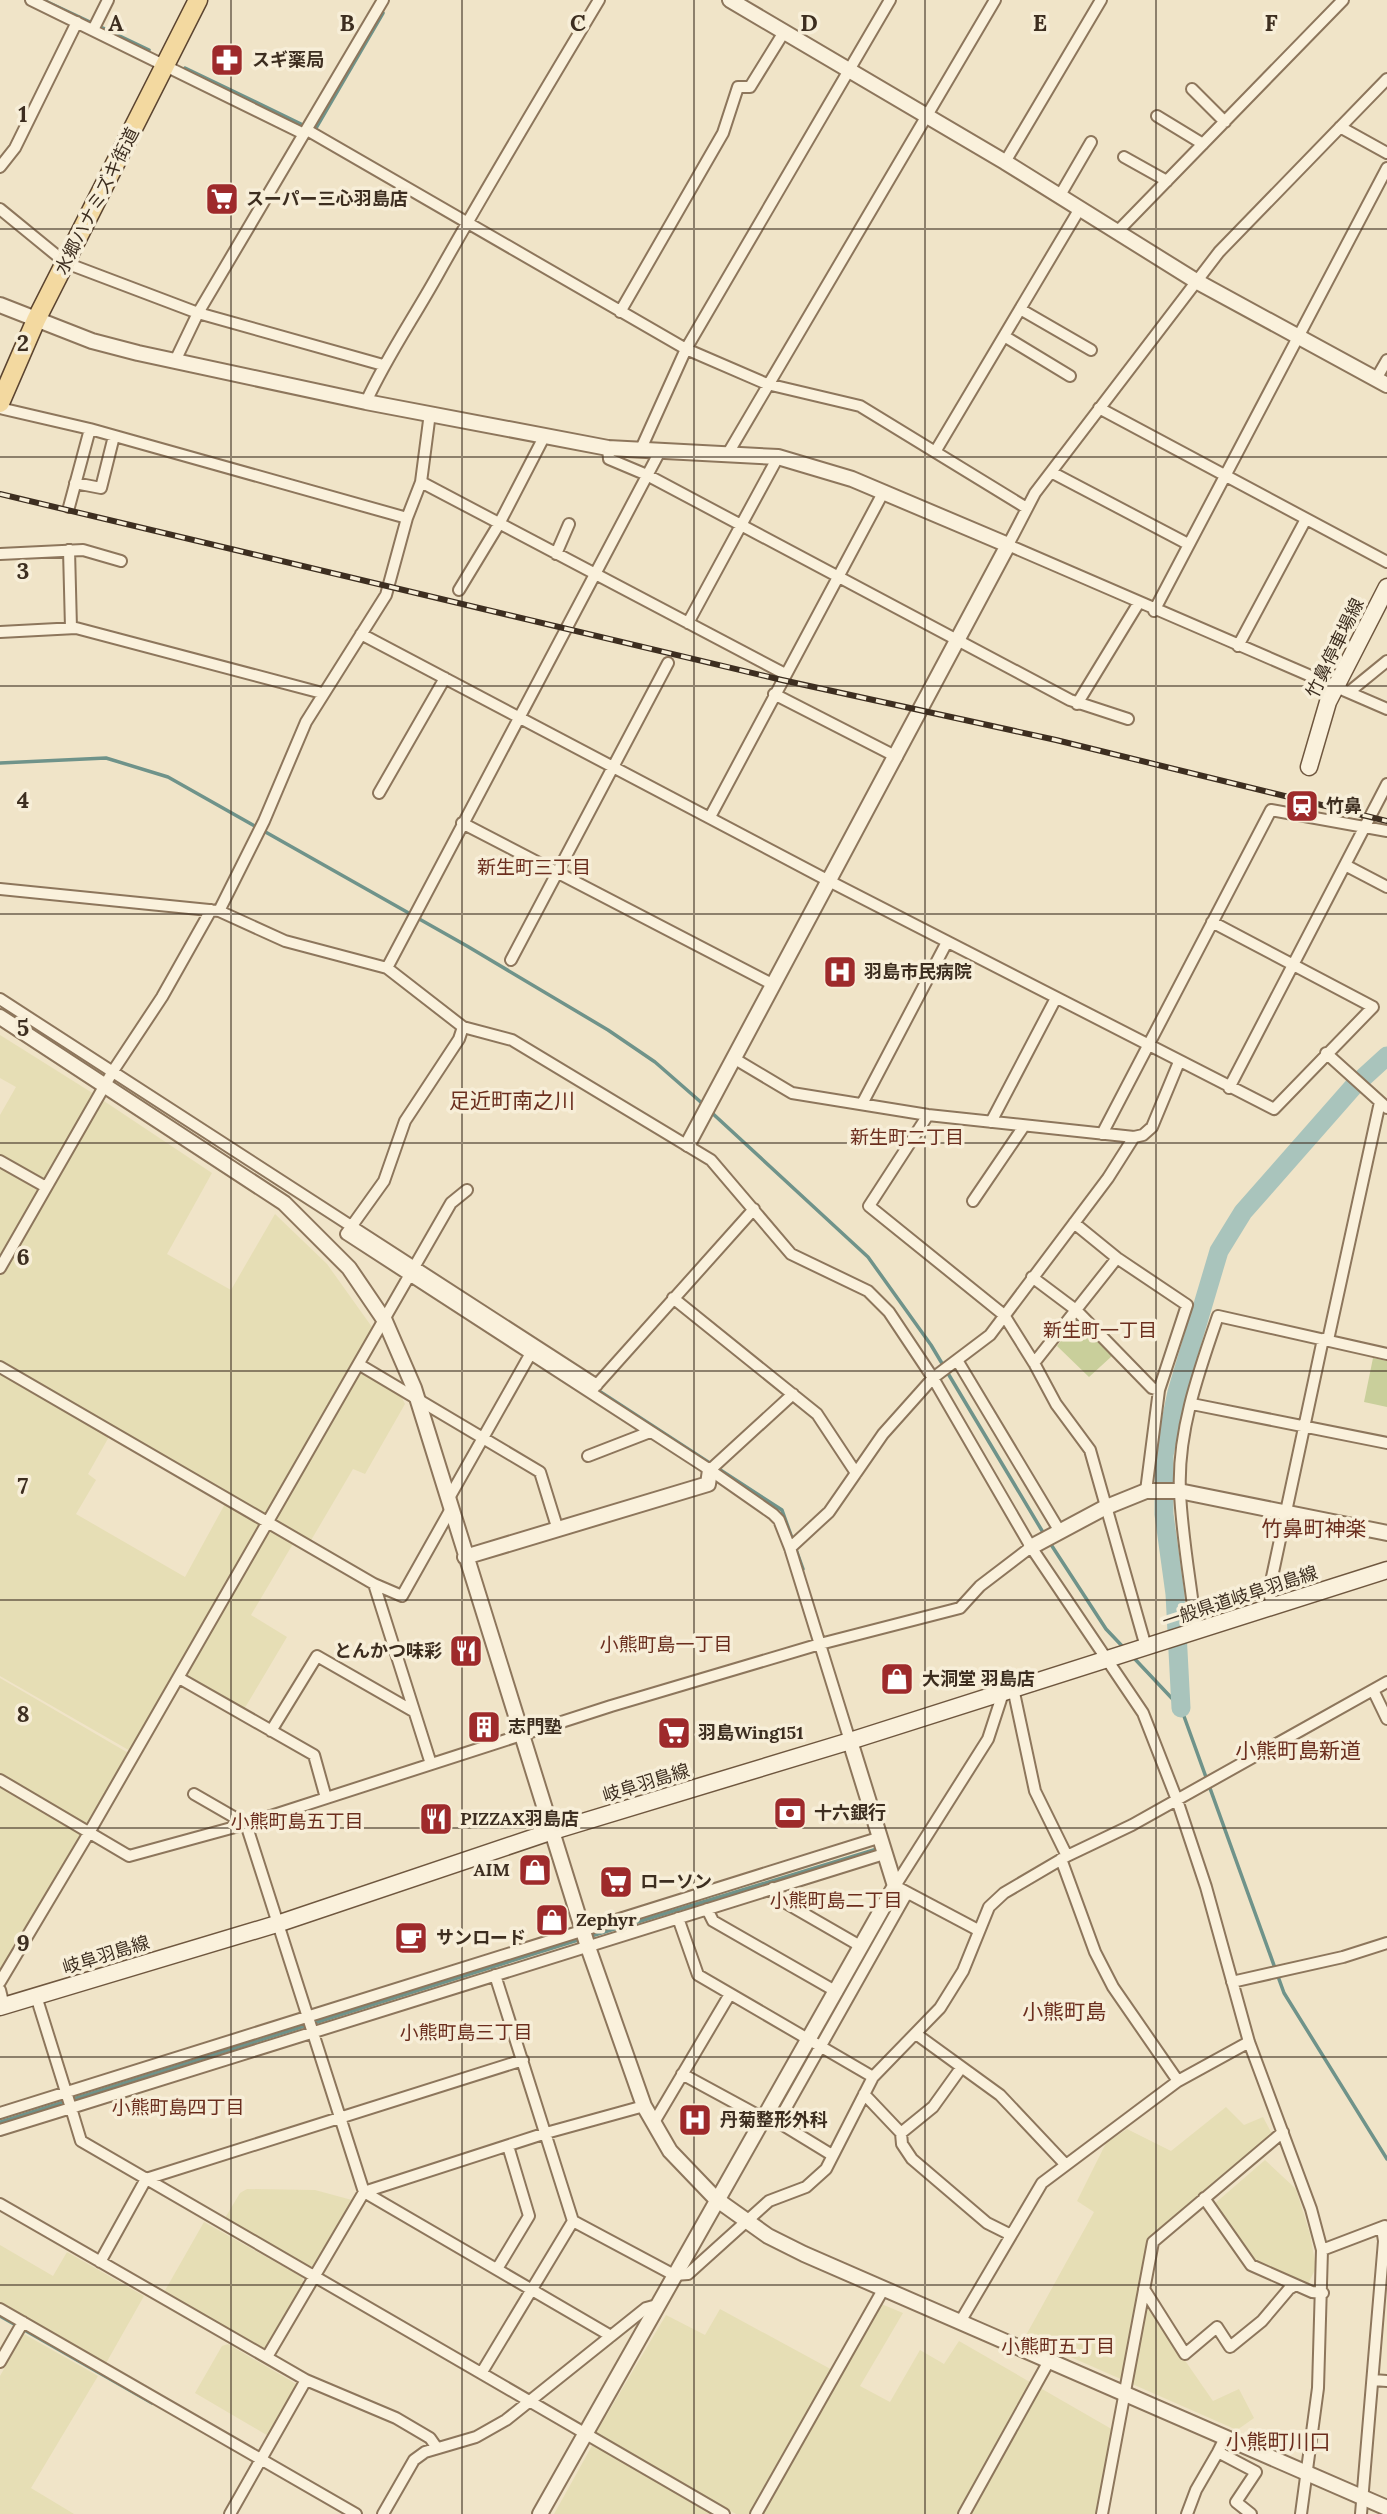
<svg xmlns="http://www.w3.org/2000/svg" width="1387" height="2514" viewBox="0 0 1387 2514" font-family="Lora,'Noto Sans JP',serif">
<style>
.farmland{fill:#e6deb5}
.green{fill:#c9cf9b}
.lines{fill:none;stroke-linecap:round;stroke-linejoin:round}
.stream{stroke:#6f938a;stroke-width:3.5}
.river{stroke:#a9c4bc;stroke-width:19}
.minor-casing{stroke:#8d765c;stroke-width:14}
.tertiary-casing{stroke:#8d765c;stroke-width:18}
.secondary-casing{stroke:#6f573f;stroke-width:19}
.primary-casing{stroke:#5b4430;stroke-width:21}
.minor{stroke:#faf1dc;stroke-width:10}
.tertiary{stroke:#faf1dc;stroke-width:14}
.secondary{stroke:#faf1dc;stroke-width:16}
.primary{stroke:#f3d9a0;stroke-width:18}
.rail-casing{stroke:#3d2e20;stroke-width:6}
.rail{stroke:#f7eed8;stroke-width:3.5;stroke-dasharray:10;stroke-linecap:butt}
.grid{fill:none;stroke:#3d2e20;stroke-width:2;stroke-opacity:0.55}
.labels{text-anchor:middle;stroke-width:7;stroke-linejoin:round;paint-order:stroke}
.poi-label{font-size:18px;font-weight:bold;fill:#3d2e20;stroke:#f7eed8;text-anchor:start}
.street-label{font-size:18px;fill:#3d2e20;stroke:#f7eed8}
.neighbourhood-label{font-size:19px;fill:#6b2e1e;stroke:#f7eed8}
.quarter-label{font-size:21px;fill:#6b2e1e;stroke:#f7eed8}
.grid-label{font-size:23px;text-anchor:middle;font-weight:bold;fill:#3d2e20;stroke:#f7eed8;stroke-width:7;stroke-linejoin:round;paint-order:stroke}
</style>
<rect width="100%" height="100%" fill="#f0e4c8"/>
<path class="farmland" d="M0,1035l94,59 -51,88 -43,-25v-42l16,-28 -16,-9z
M101,1099l111,74 -45,81 64,36 44,-76 52,50 45,63v5l-108,183 -264,-150v-90z
M0,1165l40,22 -40,70z
M0,1372l110,63 -22,39 8,6 -20,34 109,63 41,-75 68,40 -43,73 36,22 -44,74 -66,-38 -45,79 -132,-76z
M360,1372l40,22 5,10 -40,70 -12,-5 -43,73 -38,-22z
M0,1678l130,76 -130,227z
M1226,2107l18,18 19,-8 9,17 -125,108 -8,52 74,107 26,-12 15,29 -17,12 -212,-93 69,-125 -17,-11 29,-58 21,-14 44,22z
M1265,2160l31,29 14,45 6,34 -10,20 -53,-27 -40,-56z
M247,2189l68,1 37,10 -36,64 -6,3 -85,-49 15,-25z
M204,2222l98,55 2,7 -38,66 -5,2 -98,-58z
M0,2245l53,31 14,-24 77,44 -39,69 -105,-61z
M879,2303l24,10 -43,73 30,16 30,-52 24,14 15,-23 156,90 -16,83h-363l-140,-81 70,-118 39,20 15,-26 116,63z
M24,2334l74,42 -67,112 43,26h-74v-138z
M228,2344l70,41 -28,52 -75,-44 27,-47z
M593,2444l122,70h-161z"/>
<path class="green" d="M1076,1321l36,35 -23,21 -32,-31z
M1373,1358l14,3v46l-23,-5z"/>
<g class="lines">
<path class="stream" d="M43,0l47,22
M103,28l46,22
M185,68l116,56
M316,128l67,-115
M0,763l106,-5 62,19 299,169 141,84 47,32 48,42
M711,1112l157,145 63,88 113,189
M596,1389l186,121 21,59
M1050,1543l56,86 18,19
M1132,1656l49,52 103,285 103,166
M588,1937l289,-88
M777,2108l120,-208
M0,2122l581,-183
M0,2316l152,87"/>
<path class="river" d="M1181,1708l-6,-114 -11,-80v-59l13,-63 42,-141 24,-39 110,-125 34,-31"/>
<defs>
<path id="minor" d="M31,0l273,134
M93,30l15,-30
M1387,79l-168,173 -184,241 -27,52 379,164
M1192,89l33,33
M1157,116l46,28
M1340,127l47,26
M307,130l379,219 81,35 93,22 165,101
M1124,157l43,24
M1005,162l96,-162
M0,167l15,-19 62,-126
M1059,197l32,-55
M0,209l66,54 132,50 185,52
M1118,231l225,-231
M1020,309l71,41
M620,312l103,-179 15,-46h12l34,-55
M1004,336l66,40
M175,361l23,-48 185,-313
M1376,379l11,-19
M366,402c20,-44 47,-83 71,-126 52,-93 107,-184 162,-276
M0,408l90,21 317,89
M1099,408l288,154
M608,448l1,11 38,16 423,225 58,19
M640,451l46,-102 204,-349
M935,452l144,-242
M727,455l268,-455
M1051,472l137,72
M421,482l364,192
M75,483l26,5 13,-52
M69,507l21,-78
M69,550l2,78
M0,554l83,-4 38,11
M556,554l13,-30
M459,590l40,-66 45,-87
M1154,611l233,-443
M688,623l90,-166
M0,632l76,-4 246,65
M361,634l468,247 445,228 99,-102 -161,-85
M1238,646l68,-127
M1349,692l38,-31
M774,694l123,63
M1077,704l61,-100
M379,793l66,-115
M710,817l174,-326
M462,823l312,162
M1345,865l42,22
M0,889l219,22 66,30 102,27 76,59 49,13 199,120 80,94 77,37 21,21 44,66 98,169 112,166 34,87 29,87 43,155 62,167 11,41 -4,138 -17,126
M219,911l45,-90 42,-99 80,-127 21,-77 14,-36 9,-69
M511,960l157,-297
M387,968l272,-515
M0,999l597,386
M463,1027l-4,12 -54,82 -21,60 -38,53 364,236 63,44 6,6 11,28 60,193
M1326,1053l61,55
M735,1059l57,34 136,22 206,22 -26,41 -118,157 -57,43 -50,56 -54,78 -39,36
M1229,1088l158,-304
M862,1104l85,-162
M928,1115l-59,91 135,109 30,48
M991,1122l65,-124
M1102,1134l169,-324 116,21
M1134,1137l9,-2 9,-8 27,-65
M0,1161l46,26
M973,1201l51,-75
M1074,1223l43,35 70,47 -28,85 -13,101
M1117,1258l-83,105 22,41 34,46 56,197
M0,1268l113,-197 49,-74 49,-87
M1032,1277l44,33 76,78 7,2
M673,1298l144,116 39,59
M1328,1340l52,-238
M957,1360l102,170
M360,1365l180,107 18,58
M0,1367l374,217 28,12 50,-89
M593,1389l161,-180
M1192,1404l195,39
M588,1456l62,-24
M710,1470l83,-76
M449,1498l82,-145
M374,1584l57,180
M1272,1607l-3,-16 54,-252
M1196,1630c-5,-46 -14,-92 -16,-138 -3,-60 19,-121 38,-176l169,38
M179,1678l135,77 12,43
M1013,1688l22,103 32,65
M1373,1690l14,29
M271,1731l46,-75 96,55
M0,1780l129,76 117,-32 365,-118 209,-62 140,-36 20,-22 51,-39
M194,1794l52,30 118,368 247,144
M1061,1859l34,93 18,35 65,94
M773,1888l4,10 85,49
M707,1909l6,12 124,71
M678,1918l20,57 175,102
M978,1930l-83,-44 93,-147 16,-49
M495,1975l78,246 101,54 14,-1 81,-73 37,-14 20,-18 47,-92 67,-69 23,-37 26,-64 15,-14 63,-37 65,-31 255,-143
M0,1982l90,-151 361,-628 16,-13
M1232,1982l111,-25 44,-14
M0,1990l4,16
M916,2034l84,61 65,69
M682,2074l81,44
M864,2094l37,39 1,11 10,15 75,64 22,11
M0,2113l878,-275
M653,2124l77,-130
M0,2130l71,-22 -35,-112
M901,2133l32,-26 28,-39
M832,2155l-54,-33 129,-229
M1204,2198l47,67 61,27 11,1
M0,2204l306,176 90,38 34,20 7,10
M1322,2250l63,-24
M100,2262l46,-83 377,-119
M497,2269l32,-53 -21,-70
M1144,2289l41,65 32,-27 13,20 32,-26 27,-32 7,-4
M0,2309l356,205
M960,2322l82,-139 136,-102 71,-39
M267,2357l97,-165 182,-59 98,-27
M0,2362l23,-40
M482,2372l91,-151
M1373,2380l14,1
M1225,2438l-7,14 38,20 -20,30 15,12
M230,2514l76,-134
M383,2514l31,-54 11,-8 51,-15 30,-17 140,-112 11,-3
M724,2514l-643,-373 -10,-33 813,-254
M756,2514l128,-226
M964,2514l85,-153
M1102,2514l51,-272 130,-110
M1187,2514l9,-24 22,-38
M1361,2514l23,-273 -2,-13"/>
<path id="tertiary" d="M730,0l275,162 191,119 191,104
M0,305l92,36 46,12 228,49 242,46 170,9 74,22 156,66 -320,599
M0,1017l284,186 65,65 36,53 29,67 174,559 56,159 26,45 46,48 52,37 36,18 583,254
M1031,1547l73,-39 42,-17h33l208,42
M465,1557l243,-73 2,-14
M540,2514l355,-628 -45,-145"/>
<path id="secondary" d="M1309,767l19,-65 59,-115
M0,2007l280,-84 273,-92 297,-90 537,-171"/>
<path id="primary" d="M0,403l36,-83 162,-320"/>
</defs>
<use href="#minor" class="minor-casing"/>
<use href="#tertiary" class="tertiary-casing"/>
<use href="#secondary" class="secondary-casing"/>
<use href="#primary" class="primary-casing"/>
<use href="#minor" class="minor"/>
<use href="#tertiary" class="tertiary"/>
<use href="#secondary" class="secondary"/>
<use href="#primary" class="primary"/>
<defs>
<path id="rail" d="M0,494l782,186 274,60 331,81"/>
</defs>
<use href="#rail" class="rail-casing"/>
<use href="#rail" class="rail"/>
</g>
<path class="grid" d="M231,0v2514M462,0v2514M694,0v2514M925,0v2514M1156,0v2514M0,229h1387M0,457h1387M0,686h1387M0,914h1387M0,1143h1387M0,1371h1387M0,1600h1387M0,1828h1387M0,2057h1387M0,2285h1387"/>
<defs>
<symbol id="pharmacy-square" viewBox="-11 -11 22 22"><rect x="-9" y="-9" width="18" height="18" rx="4" fill="#9e2a2b" stroke="#f7eed8"/><path d="M-2-6h4v4h4v4h-4v4h-4v-4h-4v-4h4Z" fill="#fff"/></symbol>
<symbol id="supermarket-square" viewBox="-11 -11 22 22"><rect x="-9" y="-9" width="18" height="18" rx="4" fill="#9e2a2b" stroke="#f7eed8"/><path d="M-6-5.5h2.5l.6 2H6L4.5 2H-2.5L-4.4-4H-6ZM-1.5 3.2a1.3 1.3 0 1 0 .1 0ZM3 3.2a1.3 1.3 0 1 0 .1 0Z" fill="#fff"/></symbol>
<symbol id="station-square" viewBox="-11 -11 22 22"><rect x="-9" y="-9" width="18" height="18" rx="4" fill="#9e2a2b" stroke="#f7eed8"/><path d="M-3-6H3Q5-6 5-4V2Q5 4 3 4L4.5 6H3L1.5 4h-3L-3 6H-4.5L-3 4Q-5 4-5 2V-4Q-5-6-3-6ZM-3.5-4v3h7v-3ZM-3.5 1v1.5H-2V1ZM2 1v1.5H3.5V1Z" fill="#fff"/></symbol>
<symbol id="hospital-square" viewBox="-11 -11 22 22"><rect x="-9" y="-9" width="18" height="18" rx="4" fill="#9e2a2b" stroke="#f7eed8"/><path d="M-5-5h3v3.5h4V-5h3V5h-3V1.5h-4V5h-3Z" fill="#fff"/></symbol>
<symbol id="restaurant-square" viewBox="-11 -11 22 22"><rect x="-9" y="-9" width="18" height="18" rx="4" fill="#9e2a2b" stroke="#f7eed8"/><path d="M-5-6h1v4h1v-4h1v4h1v-4h1v5L-1.5 .5V6h-2V.5L-5-1ZM5-6V6H3V1.5H1.5Q1.5-4 5-6Z" fill="#fff"/></symbol>
<symbol id="shop-square" viewBox="-11 -11 22 22"><rect x="-9" y="-9" width="18" height="18" rx="4" fill="#9e2a2b" stroke="#f7eed8"/><path d="M-5-2.5h2.3a2.7 3.5 0 0 1 5.4 0H5L5.5 6h-11ZM-1.5-2.5h3a1.5 2.3 0 0 0-3 0Z" fill="#fff"/></symbol>
<symbol id="building-square" viewBox="-11 -11 22 22"><rect x="-9" y="-9" width="18" height="18" rx="4" fill="#9e2a2b" stroke="#f7eed8"/><path d="M-4-6H4V6H1V3H-1V6H-4ZM-2.5-4.3h1.7v1.8h-1.7ZM.8-4.3h1.7v1.8H.8ZM-2.5-1h1.7V.8h-1.7ZM.8-1h1.7V.8H.8Z" fill="#fff"/></symbol>
<symbol id="bank-square" viewBox="-11 -11 22 22"><rect x="-9" y="-9" width="18" height="18" rx="4" fill="#9e2a2b" stroke="#f7eed8"/><path d="M-6-4H6V4H-6ZM0-2.3a2.3 2.3 0 1 0 0 4.6a2.3 2.3 0 1 0 0-4.6Z" fill="#fff"/></symbol>
<symbol id="cafe-square" viewBox="-11 -11 22 22"><rect x="-9" y="-9" width="18" height="18" rx="4" fill="#9e2a2b" stroke="#f7eed8"/><path d="M-5.5-4.5H6V0H3Q3 3.5 0 3.5H-2.5Q-5.5 3.5-5.5 0ZM3-3.2v2h1.7v-2ZM-6 4.5H4V6H-6Z" fill="#fff"/></symbol>
</defs>
<g fill-rule="evenodd">
<use href="#pharmacy-square" x="208" y="41" width="38" height="38"/>
<use href="#supermarket-square" x="203" y="180" width="38" height="38"/>
<use href="#station-square" x="1283" y="787" width="38" height="38"/>
<use href="#hospital-square" x="821" y="953" width="38" height="38"/>
<use href="#restaurant-square" x="447" y="1632" width="38" height="38"/>
<use href="#shop-square" x="878" y="1660" width="38" height="38"/>
<use href="#building-square" x="465" y="1708" width="38" height="38"/>
<use href="#supermarket-square" x="655" y="1714" width="38" height="38"/>
<use href="#bank-square" x="771" y="1794" width="38" height="38"/>
<use href="#restaurant-square" x="417" y="1800" width="38" height="38"/>
<use href="#shop-square" x="516" y="1851" width="38" height="38"/>
<use href="#supermarket-square" x="597" y="1863" width="38" height="38"/>
<use href="#shop-square" x="533" y="1901" width="38" height="38"/>
<use href="#cafe-square" x="392" y="1919" width="38" height="38"/>
<use href="#hospital-square" x="676" y="2101" width="38" height="38"/>
</g>
<g class="labels">
<g class="poi-label">
<text x="252" y="66">スギ薬局</text>
<text x="246" y="205">スーパー三心羽島店</text>
<text x="1326" y="812">竹鼻</text>
<text x="864" y="978">羽島市民病院</text>
<text x="442" y="1657" text-anchor="end">とんかつ味彩</text>
<text x="922" y="1685">大洞堂 羽島店</text>
<text x="508" y="1733">志門塾</text>
<text x="698" y="1739">羽島Wing151</text>
<text x="814" y="1819">十六銀行</text>
<text x="460" y="1825">PIZZAX羽島店</text>
<text x="510" y="1876" text-anchor="end">AIM</text>
<text x="640" y="1888">ローソン</text>
<text x="576" y="1926">Zephyr</text>
<text x="436" y="1944">サンロード</text>
<text x="720" y="2126">丹菊整形外科</text>
</g>
<g class="street-label">
<text transform="translate(97 201) rotate(-63)" y="6">水郷ハナミズキ街道</text>
<text transform="translate(1335 648) rotate(-64)" y="6">竹鼻停車場線</text>
<text transform="translate(1240 1597) rotate(-18)" y="6">一般県道岐阜羽島線</text>
<text transform="translate(646 1783) rotate(-17)" y="6">岐阜羽島線</text>
<text transform="translate(106 1955) rotate(-17)" y="6">岐阜羽島線</text>
</g>
<g class="neighbourhood-label">
<text x="534" y="874">新生町三丁目</text>
<text x="907" y="1144">新生町二丁目</text>
<text x="1100" y="1337">新生町一丁目</text>
<text x="666" y="1651">小熊町島一丁目</text>
<text x="297" y="1828">小熊町島五丁目</text>
<text x="836" y="1907">小熊町島二丁目</text>
<text x="466" y="2039">小熊町島三丁目</text>
<text x="178" y="2114">小熊町島四丁目</text>
<text x="1058" y="2353">小熊町五丁目</text>
</g>
<g class="quarter-label">
<text x="512" y="1108">足近町南之川</text>
<text x="1314" y="1536">竹鼻町神楽</text>
<text x="1298" y="1758">小熊町島新道</text>
<text x="1064" y="2019">小熊町島</text>
<text x="1278" y="2449">小熊町川口</text>
</g>
</g>
<g class="grid-label">
<text x="116" y="31">A</text>
<text x="347" y="31">B</text>
<text x="578" y="31">C</text>
<text x="809" y="31">D</text>
<text x="1040" y="31">E</text>
<text x="1271" y="31">F</text>
<text x="23" y="122">1</text>
<text x="23" y="351">2</text>
<text x="23" y="579">3</text>
<text x="23" y="808">4</text>
<text x="23" y="1036">5</text>
<text x="23" y="1265">6</text>
<text x="23" y="1494">7</text>
<text x="23" y="1722">8</text>
<text x="23" y="1951">9</text>
</g>
</svg>
